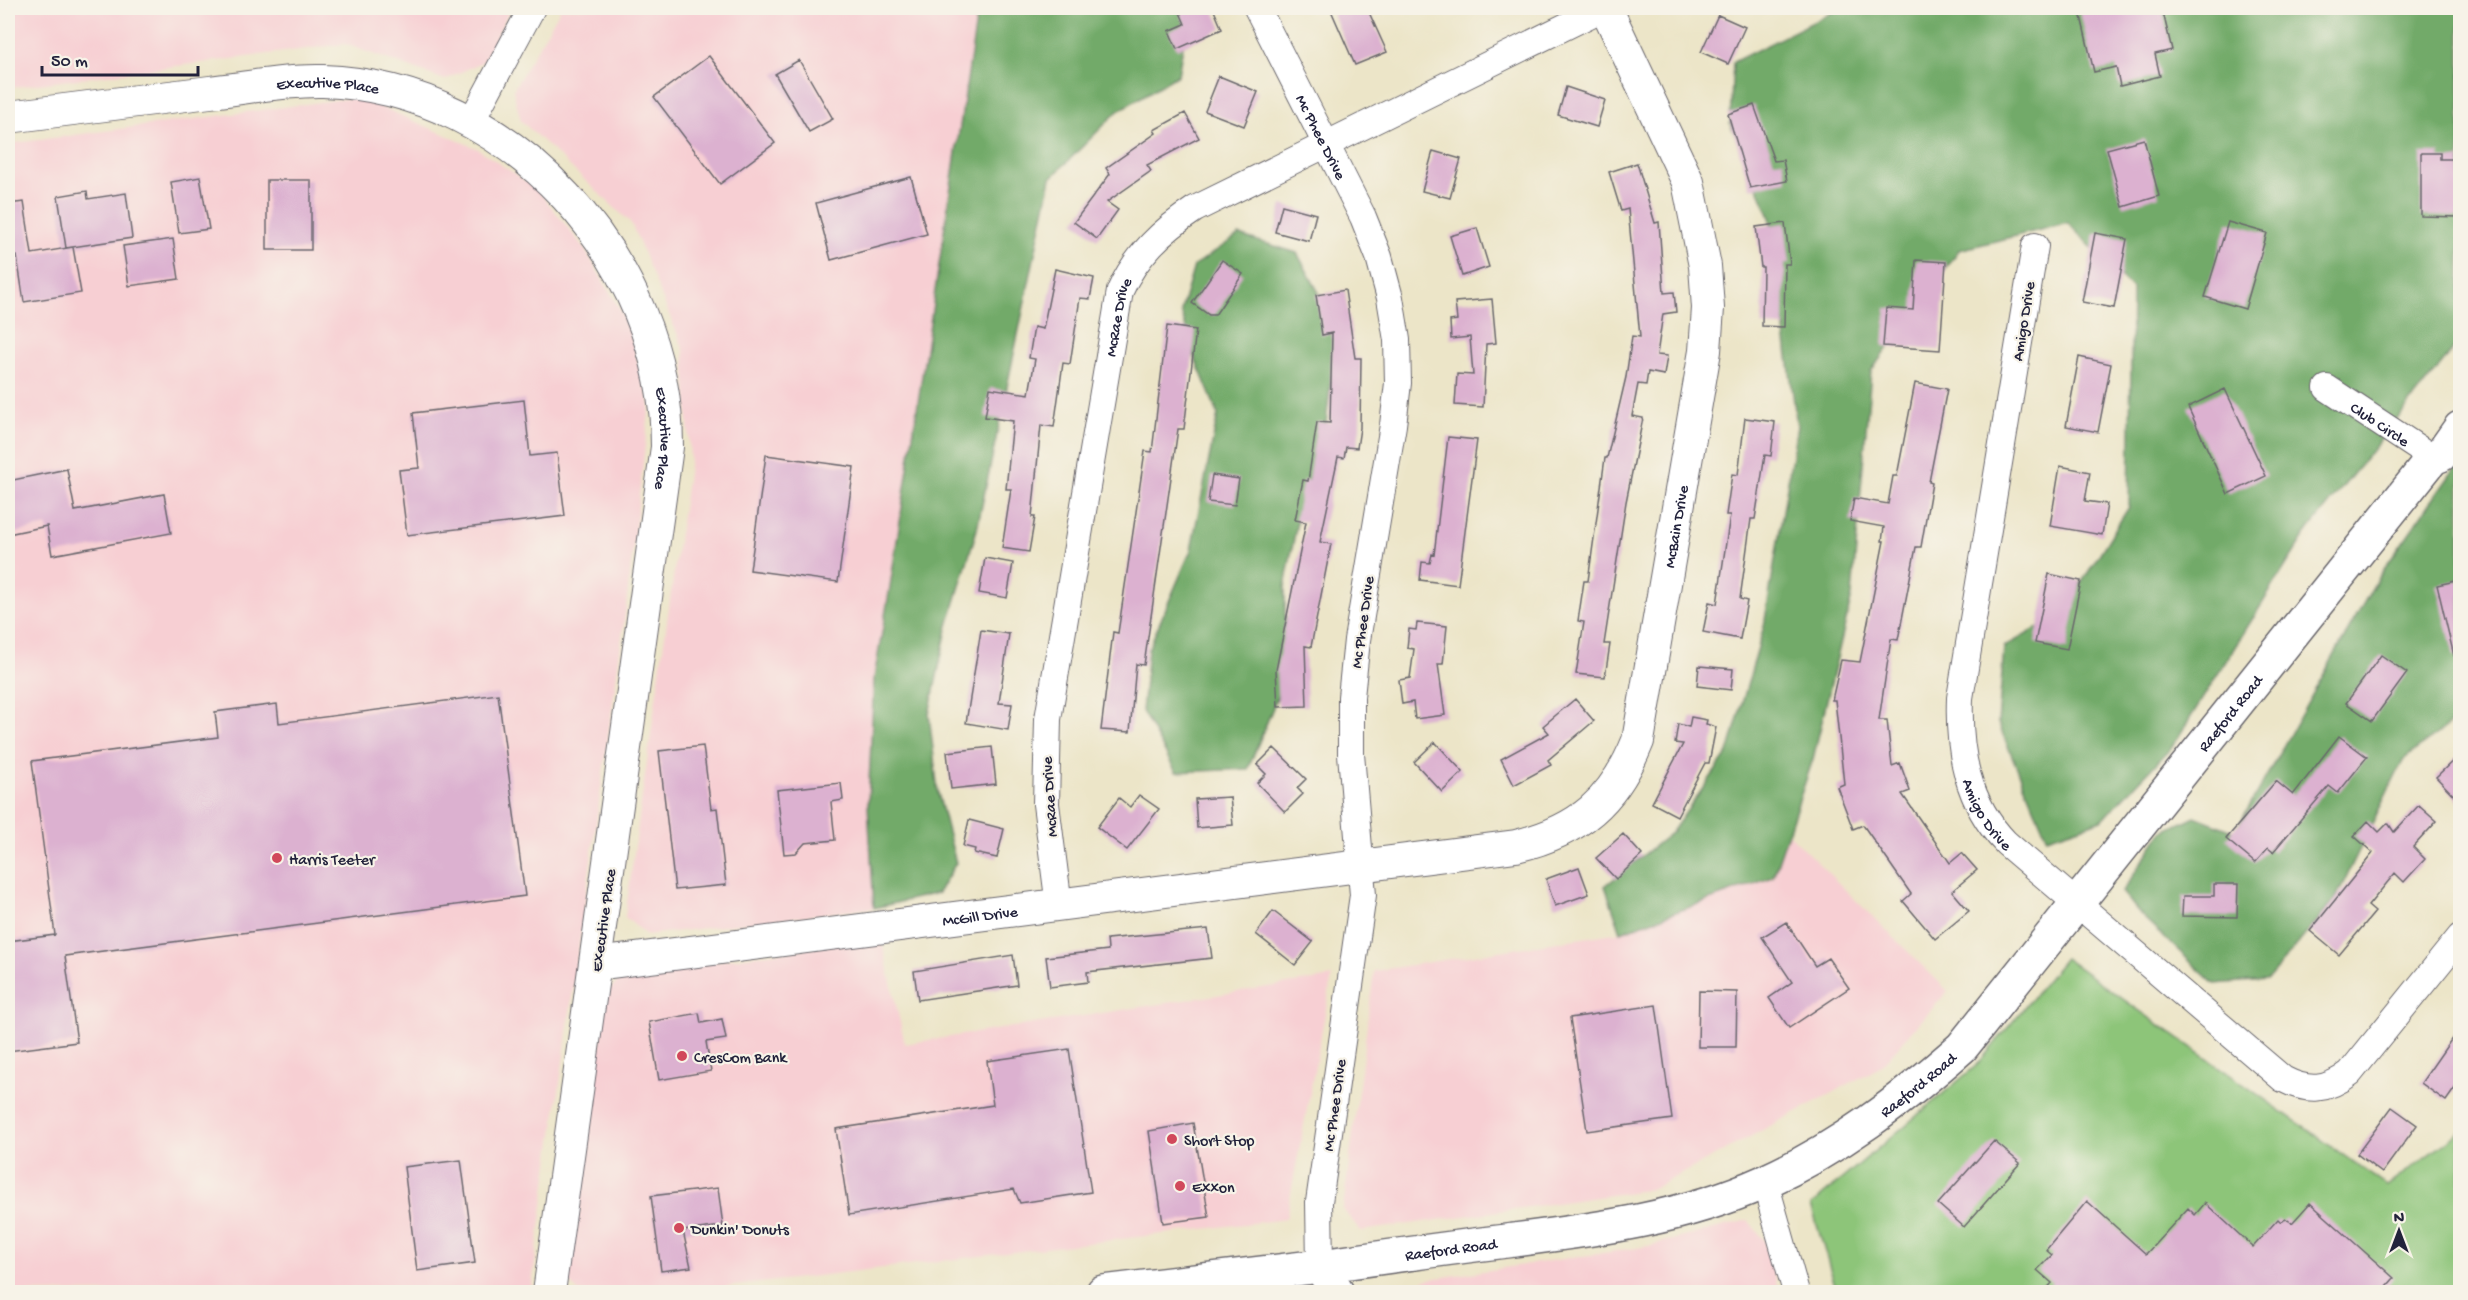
<svg xmlns="http://www.w3.org/2000/svg" width="2468" height="1300" viewBox="0 0 2468 1300" font-family="'Gochi Hand',sans-serif">
<style>
.built{fill:#f7cfd3}
.green{fill:#8dc579;stroke:#58745a;stroke-width:1.5}
.forest{fill:#72aa69;stroke:#4a6652;stroke-width:1.5}
.building{fill:#dcb1d0}
.lines{fill:none;stroke-linecap:round;stroke-linejoin:round}
.minor-casing{stroke:#69666c;stroke-width:28}
.tertiary-casing{stroke:#69666c;stroke-width:34}
.secondary-casing{stroke:#69666c;stroke-width:36}
.primary-casing{stroke:#69666c;stroke-width:36}
.minor{stroke:#fff;stroke-width:26}
.tertiary{stroke:#fff;stroke-width:32}
.secondary{stroke:#fff;stroke-width:33}
.primary{stroke:#fff;stroke-width:33}
.poi-dot{fill:#d1495b;stroke:#f7f3e8;stroke-width:2}
.labels{text-anchor:middle;stroke-width:4.5;stroke-linejoin:round;paint-order:stroke}
.street-label{font-size:16px;fill:#22223b;stroke:#f7f3e8}
.poi-label{font-size:16px;fill:#22223b;stroke:#f7f3e8;text-anchor:start}
</style>
<rect width="100%" height="100%" fill="#f7f3e8"/>
<filter id="ink" filterUnits="userSpaceOnUse"><feTurbulence type="fractalNoise" baseFrequency=".0167" numOctaves="2"/><feDisplacementMap in="SourceGraphic" scale="12" xChannelSelector="R" yChannelSelector="G"/><feConvolveMatrix kernelMatrix="1 2 1 2 8 2 1 2 1" color-interpolation-filters="sRGB"/></filter>
<filter id="wash" filterUnits="userSpaceOnUse"><feTurbulence type="fractalNoise" baseFrequency=".008" numOctaves="4" result="noise"/><feDisplacementMap in="SourceGraphic" scale="24" xChannelSelector="R" yChannelSelector="G"/><feGaussianBlur stdDeviation="1.35" result="paint"/><feColorMatrix in="noise" values="0 0 0 0 0 0 0 0 0 0 0 0 0 0 0 0 0 1.4 0 .05"/><feComposite in="paint" operator="in"/></filter>
<g filter="url(#wash)">
<rect width="100%" height="100%" fill="#ece5c8"/>
<path class="built" d="M8,8h503l-27,53 -39,19 -100,-36 -337,44z
M561,8h417l-89,585 -15,85 -6,127 6,103 -228,27 -21,-18 65,-458 -6,-109 -53,-127 -110,-102 -8,-31z
M359,97l119,52 59,40 47,59 42,72 24,83 -25,212 -94,677h-523v-1148z
M1736,782l212,209 -68,76 -227,122 -292,42 -18,-21 31,-239 247,-39 86,-31z
M881,938l24,106 427,-67 -46,242 -601,73h-106l-12,-11 40,-289 19,-18z
M1748,1220l16,20 15,52h-363l8,-12 225,-34z"/>
<path class="green" d="M2065,958l322,228 73,-54v160h-623l-26,-87 167,-141z"/>
<path class="forest" d="M978,8h207l3,9 -10,58 -60,36 -67,67 -74,351 -30,100 -18,85 9,79 18,70 -18,30 -64,15 -6,-103 6,-127 15,-85z
M1841,8h619v333l-151,188 -137,218 -70,73 -55,18 -49,-115 6,-76 58,-33 67,-107 3,-218 -64,-66 -109,27 -88,121 -19,224 -39,164 -40,118 -152,55 -16,-46 67,-54 56,-79 36,-127 33,-200 -27,-209 -40,-94 3,-61z
M1239,235l58,18 40,73 -12,106 -25,73 -15,82v91l-37,91 -72,3 -34,-61 6,-61 43,-100 27,-136 -24,-58 -13,-45 13,-45z
M2460,461v255l-57,44 -68,140 -68,80 -53,4 -72,-68 -20,-24 40,-60 33,-16 40,16 144,-256z"/>
<g id="blocks">
<path class="building" d="M1178,8h35l9,21 -45,20 -8,-18 16,-7z
M1330,8h37l20,44 -32,13z
M2079,8h83l10,42 -17,4 5,22 -40,10 -4,-19 -22,5z
M1718,15l27,12 -17,37 -27,-12z
M709,56l66,87 -55,41 -66,-87z
M799,60l34,59 -24,13 -34,-58z
M1219,76l39,16 -14,34 -39,-15z
M1566,87l39,13 -8,27 -39,-12z
M1754,105l20,56 9,-1 4,21 -37,7 -22,-74z
M1185,113l14,25 -52,27 4,6 -44,31 11,8 -21,29 -23,-17 36,-48 -4,-6 50,-35 -2,-3z
M2144,139l15,57 -36,11 -16,-58z
M1433,151l28,8 -11,39 -28,-7z
M2421,153h19v6h20v58l-39,-1z
M1637,163l18,60 4,-1 5,71 10,-1 2,20 -13,2 -6,41 10,1 -3,19 -16,-3 -2,13 -8,-1 -6,32 11,2 -17,84 -22,142h6l-5,33 -29,-3 8,-52 -6,-1 6,-40h4l17,-123h2l19,-81 6,-41 8,1 -12,-128 -7,2 -12,-39z
M200,177l9,52 -30,4 -8,-51z
M911,177l16,57 -96,26 -15,-57z
M267,180h44v70h-44z
M87,191l1,8 38,-6 6,45 -66,10 -8,-52z
M24,202l8,52 41,-7 8,46 -57,9 -7,-46 -9,1v-53z
M1282,205l34,9 -7,27 -34,-9z
M2228,222l39,11 -22,76 -40,-12z
M1785,223l5,41h-5l-1,63 -22,-1 1,-59h-2l-5,-40z
M1477,228l12,39 -27,9 -12,-40z
M2095,233l32,6 -13,69 -32,-6z
M173,239l6,40 -50,7 -6,-40z
M1222,260l21,14 -28,41h-6l-17,-12z
M1916,260l30,2 -6,88 -57,-4 3,-38 27,2z
M1055,269l39,9 -4,21 -10,-1 -10,66 -7,-1 -9,64 -13,-2 -9,92h3l-6,35 -27,-4 9,-59h-5l7,-68 -28,-4 5,-29 39,6 6,-35 -6,-1 5,-31 9,2z
M1345,290l10,68h6l-1,70 -3,20 -11,-1 -2,11 -6,-1 -18,85 11,2 -20,103 -6,-1 2,60 -29,1 -2,-37 30,-148 -11,-2 8,-40 5,1 9,-59 13,1 2,-90 -10,2 -6,-40z
M1492,299l4,44 -10,1 -3,63 -28,-2 2,-31 16,1 -3,-38 -19,2 -1,-18 7,-1 -2,-18z
M1167,326l29,4 -12,99h-6l-34,236 -8,-1 -6,68 -29,-2 12,-98 5,1 27,-182 7,1z
M2079,357l32,7 -13,68 -32,-6z
M1915,383l32,6 -18,93 3,1 -11,64h-5l-18,93 -7,-1 -12,81h8l5,46 8,-3 10,28 -8,3 48,69 12,-10 15,17 -25,21 17,20 -34,28 -32,-38 8,-7 -48,-69 -10,4 -16,-42 7,-3 -9,-84h-3l9,-40 19,2 24,-121h-2l2,-14 -34,-6 4,-23 34,6 5,-28h4z
M2225,389l41,87 -38,18 -40,-87z
M524,400l6,56 27,-3 8,63 -158,19 -8,-65 20,-2 -6,-55z
M1745,418l30,4 -4,34 -6,-1 -10,64h-4l-11,80 7,2 -7,38 -37,-7 6,-30 8,2 13,-89h-4l6,-41 6,1z
M1448,437l29,3 -19,145 -38,-5 2,-18 8,1 2,-9 2,1z
M766,455l88,12 -16,115 -88,-12z
M2060,466l30,6 -5,29 22,3 -5,31 -52,-9z
M67,469l8,42 89,-17 7,39 -119,22 -5,-29 -39,8v-53z
M1212,475l27,4 -4,26 -27,-3z
M985,558l28,5 -6,35 -28,-5z
M2049,574l32,7 -14,68 -32,-6z
M2460,580v75l-6,1 -17,-71z
M1417,623l30,3 -4,38h-5l7,51 -30,4 -2,-17 -11,2 -3,-24 11,-2 4,-29 -7,-1 2,-19 7,1z
M981,630l28,4 -10,69 13,1 -4,26 -42,-7z
M2381,655l26,18 -35,48 -26,-18z
M1699,666l34,3 -2,21 -34,-4z
M498,694l27,202 -460,60 12,86 -69,9v-110l47,-6 -23,-174 186,-24 -3,-25 62,-8 2,19z
M1575,699l19,22 -46,39 3,5 -37,20 -13,-26 48,-26 -6,-7z
M1691,717l16,3 -1,4 10,3 -7,36h-4l-28,53 -25,-13 31,-59 -8,-1 3,-19 11,3z
M2339,736l28,21 -29,36 -9,-7 -56,66 -5,-4 -13,15 -29,-24 50,-58 17,14z
M1435,742l28,30 -21,20 -28,-30z
M703,746l8,63 6,-1 9,77 -51,5 -16,-139z
M992,747l4,37 -45,5 -4,-37z
M1274,748l32,31 -9,9 6,6 -18,18 -28,-29 9,-9 -9,-9z
M2460,754v48l-24,-25z
M841,783l2,17 -12,2 4,38 -30,3 -9,10 -12,1 -7,-64z
M1139,795l20,14 -32,41 -30,-23 22,-29 11,9z
M1230,797l3,28 -36,3 -2,-29z
M2419,805l18,16 -24,26 12,12 -21,23 -9,-9 -27,33 7,6 -36,43 -29,-24 63,-78 -19,-17 14,-15 11,11 9,-9 6,9z
M969,820l35,9 -7,29 -23,-5 1,-4 -12,-3z
M1623,834l19,21 -26,24 -20,-21z
M1579,867l10,27 -34,12 -9,-27z
M2214,884h24l-1,33 -55,-1 1,-20h31z
M1273,911l40,31 -18,23 -39,-31z
M1786,922l29,44 13,-8 21,30 -60,40 -20,-30 23,-16 -30,-45z
M1208,929l4,29 -125,14 1,10 -38,5 -4,-30 62,-7 -1,-11z
M1013,955l4,30 -99,15 -4,-29z
M1699,991l38,1 -1,55h-38z
M1656,1005l16,114 -85,12 -17,-113z
M699,1013l2,10 21,-4 4,20 -20,3 5,29 -52,9 -10,-58z
M2460,1027v54l-14,20 -25,-18z
M1069,1049l22,143 -71,11 -6,-14 -165,26 -13,-86 157,-24 -6,-44z
M2392,1107l25,18 -35,48 -25,-19z
M1193,1123l16,94 -46,6 -14,-92z
M1994,1141l26,22 -56,64 -26,-23z
M461,1160l14,103 -58,8 -13,-104z
M718,1188l5,38 -40,5 8,36 -30,4 -10,-75z
M2087,1201l59,53 42,-46 7,7 10,-12 48,44 25,-28 3,3 4,-4 7,5 18,-20 84,75 -13,15h-338l9,-10 -15,-13 15,-15 -6,-5z"/>
</g>
</g>
<g filter="url(#ink)">
<use href="#blocks" fill-opacity="0" stroke="#69666c" stroke-width="1.5"/>
<g class="lines">
<defs>
<g id="minor">
<path id="s1" d="M1257,8l106,209 16,40 11,41 7,42 1,43 -5,42 -36,215 -6,57v57l12,141 -44,307 1,64"/>
<path d="M471,122l61,-114"/>
<path id="s2" d="M2035,246l-75,452c-2,53 7,105 46,145l277,236c25,13 44,12 67,-6l110,-136"/>
<path id="s3" d="M2327,388l106,70"/>
<path id="s4" d="M1059,906l-13,-102 2,-85 72,-428c16,-36 43,-61 75,-82l408,-201"/>
<path d="M1765,1182l31,110"/>
</g>
<g id="tertiary">
<path id="s5" d="M8,117c67,-8 135,-17 202,-25 37,-4 76,-12 113,-11 189,6 344,180 344,366l-118,845"/>
<path id="s6" d="M596,964l920,-118c63,-15 98,-45 122,-105l67,-390 3,-43 -3,-42 -17,-84 -82,-174"/>
</g>
<g id="secondary">
<path id="s7" d="M1320,1266c65,-9 129,-18 194,-26 86,-11 170,-22 250,-58 74,-33 138,-82 198,-135l471,-589 8,-3 19,-27"/>
</g>
<path id="primary" d="M1103,1292l217,-26 17,26"/>
</defs>
<use href="#minor" class="minor-casing"/>
<use href="#tertiary" class="tertiary-casing"/>
<use href="#secondary" class="secondary-casing"/>
<use href="#primary" class="primary-casing"/>
<use href="#minor" class="minor"/>
<use href="#tertiary" class="tertiary"/>
<use href="#secondary" class="secondary"/>
<use href="#primary" class="primary"/>
</g>
</g>
<g class="poi-dot">
<circle cx="277" cy="858" r="6"/>
<circle cx="682" cy="1056" r="6"/>
<circle cx="1172" cy="1139" r="6"/>
<circle cx="1180" cy="1186" r="6"/>
<circle cx="679" cy="1228" r="6"/>
</g>
<g class="labels">
<g class="street-label">
<text dy="6" stroke="none"><textPath href="#s5" startOffset="322">Executive Place</textPath></text>
<text dy="6" stroke="none"><textPath href="#s1" startOffset="144">Mc Phee Drive</textPath></text>
<text dy="6" stroke="none"><textPath href="#s4" startOffset="596">McRae Drive</textPath></text>
<text transform="translate(2022 321) rotate(-81)" y="6">Amigo Drive</text>
<text dy="6" stroke="none"><textPath href="#s3" startOffset="64">Club Circle</textPath></text>
<text dy="6" stroke="none"><textPath href="#s5" startOffset="861">Executive Place</textPath></text>
<text dy="6" stroke="none"><textPath href="#s6" startOffset="1314">McBain Drive</textPath></text>
<text transform="translate(1361 622) rotate(-82)" y="6">Mc Phee Drive</text>
<text dy="6" stroke="none"><textPath href="#s7" startOffset="1122">Raeford Road</textPath></text>
<text transform="translate(1048 797) rotate(-94)" y="6">McRae Drive</text>
<text dy="6" stroke="none"><textPath href="#s2" startOffset="580">Amigo Drive</textPath></text>
<text dy="6" stroke="none"><textPath href="#s6" startOffset="387">McGill Drive</textPath></text>
<text transform="translate(602 920) rotate(-82)" y="6">Executive Place</text>
<text dy="6" stroke="none"><textPath href="#s7" startOffset="636">Raeford Road</textPath></text>
<text transform="translate(1333 1105) rotate(-82)" y="6">Mc Phee Drive</text>
<text dy="6" stroke="none"><textPath href="#s7" startOffset="132">Raeford Road</textPath></text>
</g>
<g class="poi-label">
<text x="289" y="864">Harris Teeter</text>
<text x="694" y="1062">CresCom Bank</text>
<text x="1184" y="1145">Short Stop</text>
<text x="1192" y="1192">Exxon</text>
<text x="691" y="1234">Dunkin' Donuts</text>
</g>
</g>
<rect width="2468" height="1300" fill="none" stroke="#f7f3e8" stroke-width="30"/>
<g transform="translate(2399 1231)" stroke="#f7f3e8" stroke-width="4.5" paint-order="stroke">
<path d="M0-4.5L10 22L0 15L-10 22Z" fill="#22223b"/>
<text y="-9" font-size="16" font-weight="bold" text-anchor="middle" fill="#22223b">N</text>
</g>
<path d="M42 66v9h156v-9" fill="none" stroke="#22223b" stroke-width="3"/>
<text x="51" y="66" font-size="18" fill="#22223b" stroke="#f7f3e8" stroke-width="4.5" paint-order="stroke">50 m</text>
</svg>
